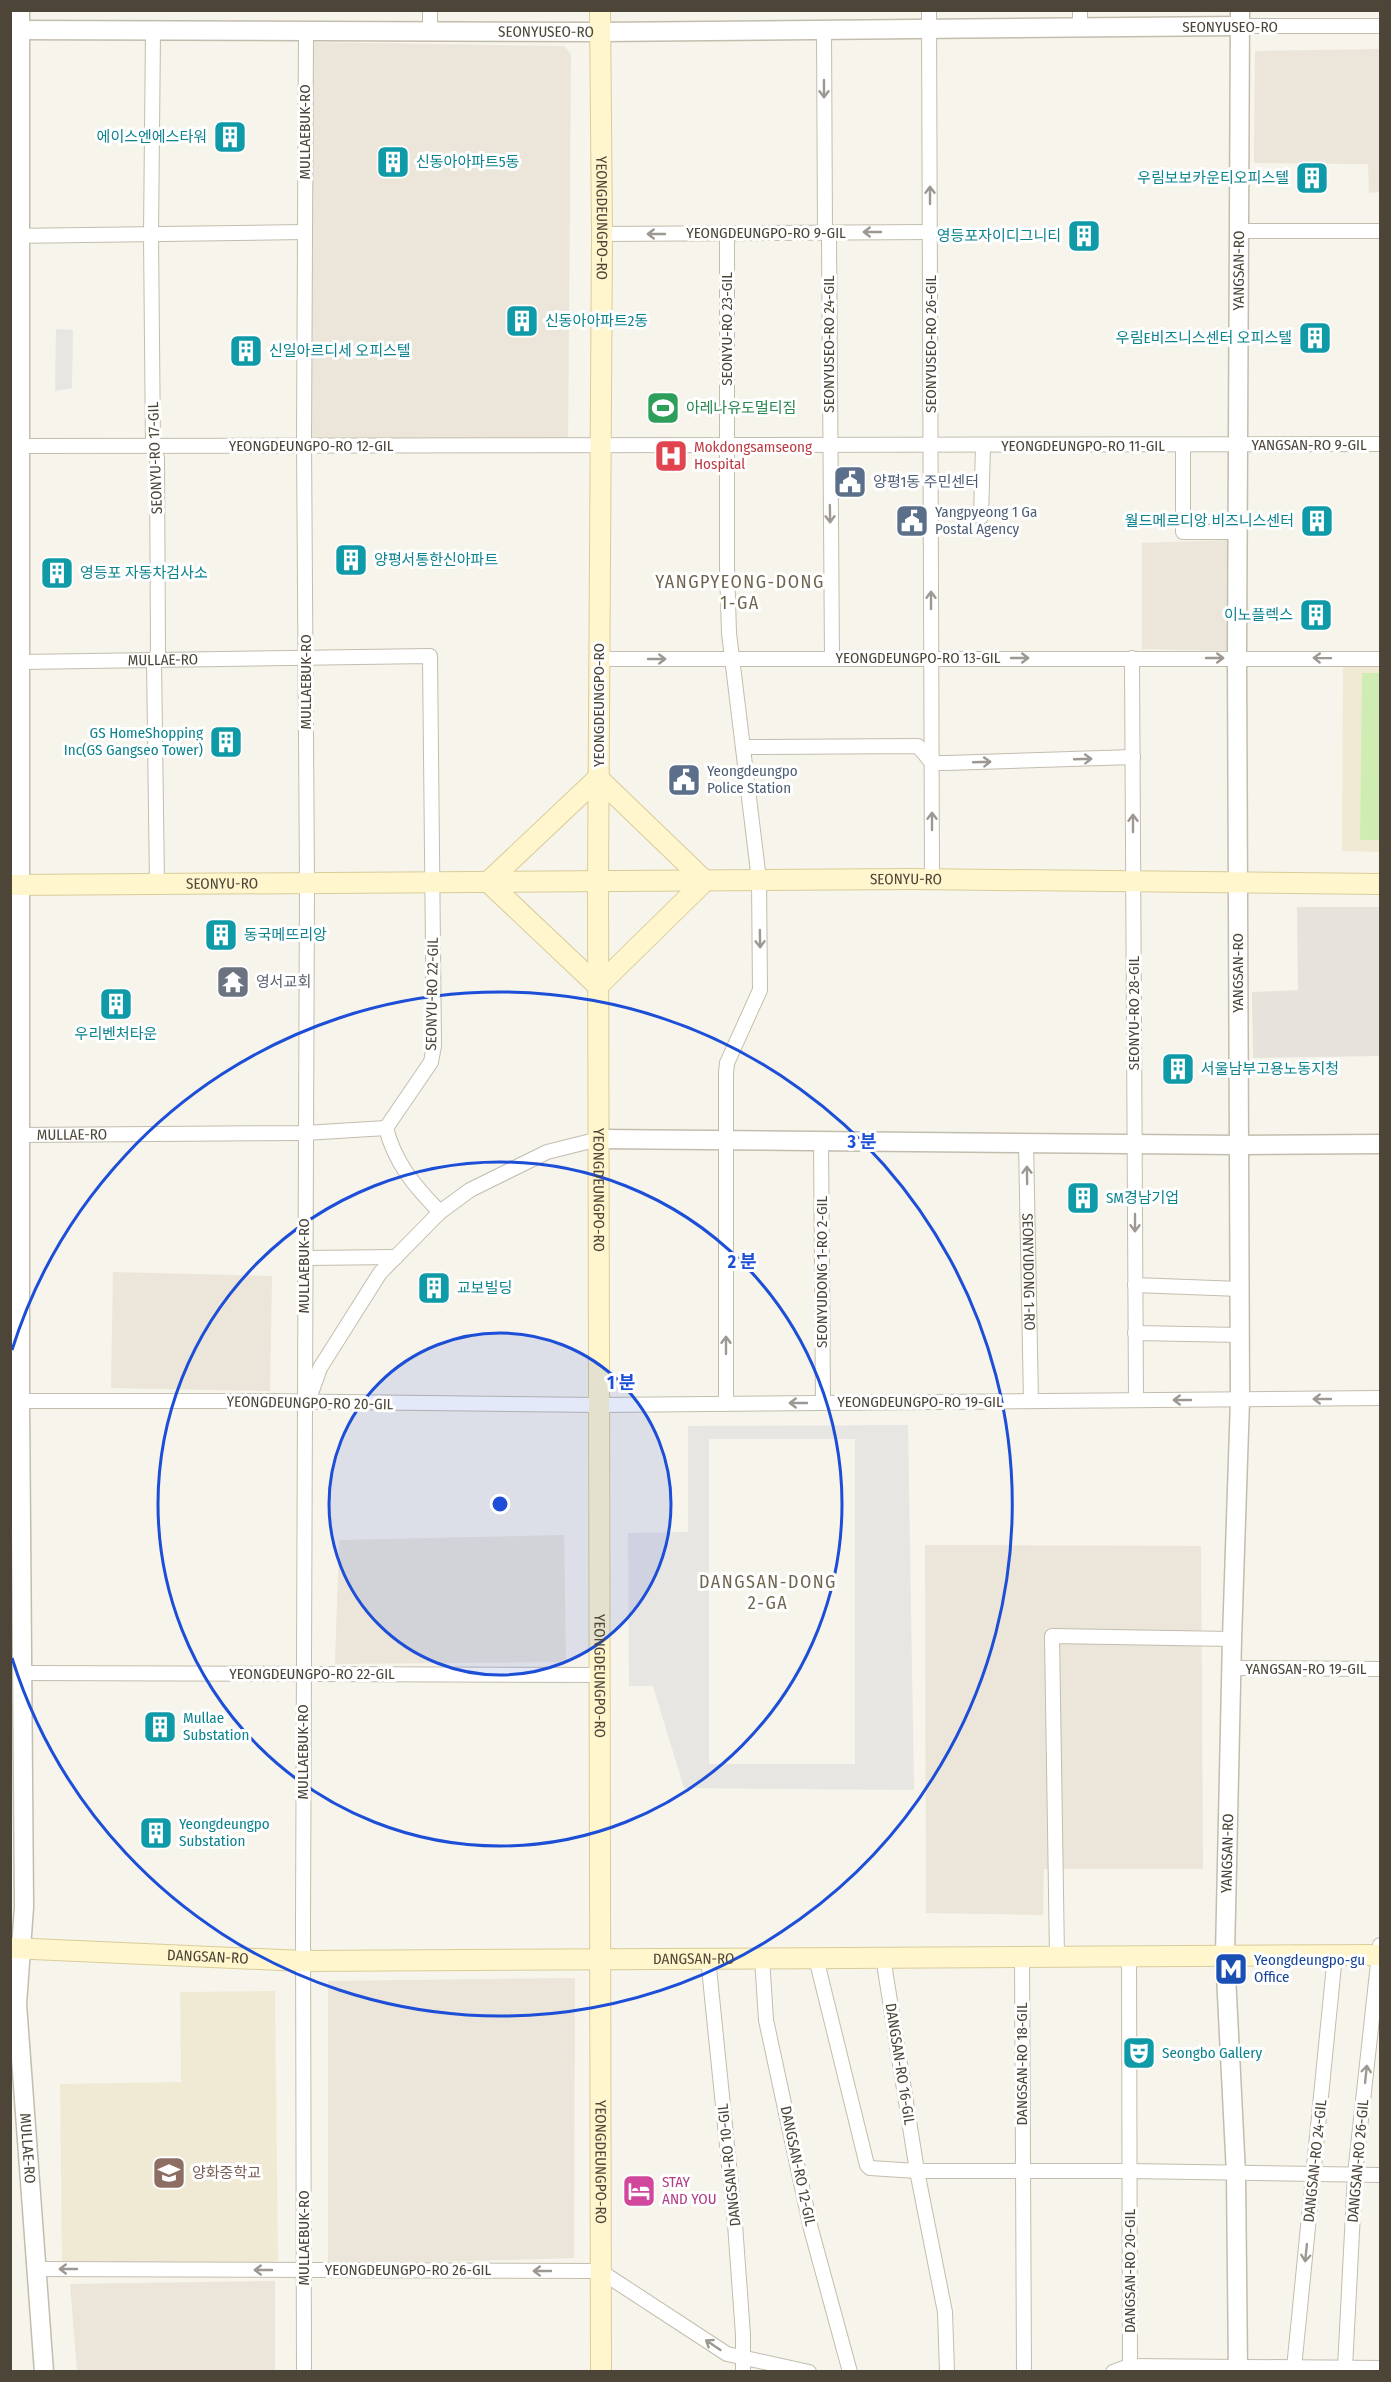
<svg xmlns="http://www.w3.org/2000/svg" width="1391" height="2382" viewBox="0 0 1391 2382" font-family="'Fira Sans Condensed','Noto Sans KR',sans-serif">
<style>
.residential{fill:#ebe6d9}
.industrial{fill:#e6e3dc}
.education{fill:#f0ead5}
.green{fill:#cfedb2}
.parking{fill:#e8e6e3;fill-rule:evenodd}
.lines{fill:none;stroke-linecap:round;stroke-linejoin:round}
.minor-casing{stroke:#c3bdad;stroke-width:16}
.tertiary-casing{stroke:#c3bdad;stroke-width:21}
.secondary-casing{stroke:#d9cc99;stroke-width:22}
.minor{stroke:#fff;stroke-width:14}
.tertiary{stroke:#fff;stroke-width:18}
.secondary{stroke:#fff6cd;stroke-width:20}
.oneway{stroke:#9d9992}
.ring{fill:none;stroke:#1d4ed8;stroke-width:3}
.labels{text-anchor:middle;stroke-width:6;stroke-linejoin:round;paint-order:stroke}
.street-label{font-size:15px;fill:#4c4538;stroke:#fff}
.culture-label{font-size:15px;fill:#0d838f;stroke:#fff;text-anchor:start}
.leisure-label{font-size:15px;fill:#27864d;stroke:#fff;text-anchor:start}
.health-label{font-size:15px;fill:#be3a42;stroke:#fff;text-anchor:start}
.service-label{font-size:15px;fill:#4e5e75;stroke:#fff;text-anchor:start}
.worship-label{font-size:15px;fill:#5b616d;stroke:#fff;text-anchor:start}
.transit-label{font-size:15px;fill:#164399;stroke:#fff;text-anchor:start}
.education-label{font-size:15px;fill:#785e54;stroke:#fff;text-anchor:start}
.hotel-label{font-size:15px;fill:#b23c85;stroke:#fff;text-anchor:start}
.quarter-label{font-size:18px;letter-spacing:1.5px;fill:#6f644e;stroke:#fff}
.centre{fill:#1d4ed8;stroke:#fff;stroke-width:3}
.ring-label{font-size:18px;text-anchor:middle;font-weight:bold;fill:#1d4ed8;stroke:#fff;stroke-width:6;stroke-linejoin:round;paint-order:stroke}
</style>
<rect width="100%" height="100%" fill="#f6f4eb"/>
<path class="residential" d="M307,42l257,4 7,8 -3,392 -264,-5z
M1380,49v143l-11,1 -1,-29 -114,-1 1,-112z
M1230,540l1,111 -89,-2v-106z
M113,1272l159,4 -2,115 -159,-3z
M564,1535l2,127 -231,2 4,-124z
M925,1545l276,1 2,323h-159l-1,46 -117,-2z
M575,1978l-1,280 -246,7v-284z
M275,2281v90h-198l-7,-87z"/>
<path class="industrial" d="M1297,907h83v149l-127,2 -1,-66 46,-2z"/>
<path class="education" d="M1343,666h37v186l-38,-1z
M275,1991l3,271 -216,3 -2,-181 121,-2 -1,-90z"/>
<path class="green" d="M1362,673h18v167h-20z"/>
<path class="parking" d="M56,329l17,1 -1,58 -17,3z
M908,1425l6,365 -230,-2 -31,-102h-24l-1,-153 60,-1v-106zM709,1439h146v325h-146z"/>
<g class="lines">
<defs>
<g id="minor">
<path d="M430,10v22"/>
<path d="M929,10l3,869"/>
<path d="M1080,10v18"/>
<path d="M1240,26h140"/>
<path d="M824,30l1,203 4,5 3,421"/>
<path d="M153,31l-2,204 2,211 4,12 1,195 -4,7 3,224"/>
<path d="M1238,231h142"/>
<path d="M602,234l328,-2"/>
<path d="M10,236l295,-4"/>
<path d="M1183,445v87h55"/>
<path d="M10,446l1370,-2"/>
<path d="M981,517l2,-71"/>
<path d="M1132,658l4,742"/>
<path d="M599,659h781"/>
<path id="s1" d="M21,662l409,-6 4,390 -3,16 -45,66"/>
<path d="M743,747l175,-1 14,17h14l187,-6"/>
<path d="M386,1128c9,35 29,59 54,84"/>
<path id="s2" d="M20,1135l285,-2 81,-5"/>
<path d="M821,1140l2,263"/>
<path id="s3" d="M1026,1143l5,258"/>
<path d="M305,1258l91,-1"/>
<path d="M1135,1285l105,4"/>
<path d="M1135,1333l105,2"/>
<path d="M20,1401h240l340,4 780,-7"/>
<path d="M306,1402l3,-3 11,-31 60,-95 60,-61 30,-22 77,-38 52,-13"/>
<path d="M726,1404v-331l1,-10 33,-73 -1,-110 -30,-247 -2,-66v-334"/>
<path d="M1231,1668l149,1"/>
<path d="M23,1673l578,2"/>
<path d="M1022,1956l2,416"/>
<path d="M1057,1956l-5,-320 180,3"/>
<path d="M1129,1956l1,416"/>
<path d="M883,1957l34,214 28,141 2,60"/>
<path d="M708,1958l27,266 8,111v37"/>
<path d="M762,1958l4,62 45,209 39,143"/>
<path d="M816,1958l51,207 3,3 47,3h213l250,4"/>
<path d="M36,2269l564,2 127,83 82,18"/>
<path d="M1294,2368l41,-413"/>
<path d="M1345,2368l10,-194 25,-229"/>
<path d="M304,2372l-1,-450 4,-1039 -3,-442 2,-410"/>
<path d="M1113,2372l16,-6 251,2"/>
</g>
<g id="tertiary">
<path id="s4" d="M20,10v1391l4,506 -7,97 27,368"/>
<path id="s5" d="M10,30l590,2 640,-6"/>
<path d="M599,1139l640,6 141,-1"/>
<path id="s6" d="M1238,2372l-2,-198 -11,-219 7,-316 8,-239 -3,-742 3,-648"/>
</g>
<g id="secondary">
<path id="s7" d="M600,10l2,224 -4,647 3,1491"/>
<path d="M598,778l107,103 -107,105 -110,-104z"/>
<path id="s8" d="M10,885l902,-6 468,5"/>
<path id="s9" d="M10,1948l293,13 1077,-6"/>
</g>
</defs>
<use href="#minor" class="minor-casing"/>
<use href="#tertiary" class="tertiary-casing"/>
<use href="#secondary" class="secondary-casing"/>
<use href="#minor" class="minor"/>
<use href="#tertiary" class="tertiary"/>
<use href="#secondary" class="secondary"/>
</g>
<defs><path id="oneway-shaft" d="M-6 0H5M1.5-3L5.5 0L1.5 3" fill="none" stroke-width="1.6" stroke-linecap="round" stroke-linejoin="round" transform="scale(1.5)"/></defs>
<g class="oneway">
<use href="#oneway-shaft" transform="translate(824 89) rotate(90)"/>
<use href="#oneway-shaft" transform="translate(930 195) rotate(-90)"/>
<use href="#oneway-shaft" transform="translate(872 232) rotate(180)"/>
<use href="#oneway-shaft" transform="translate(656 234) rotate(180)"/>
<use href="#oneway-shaft" transform="translate(830 514) rotate(89)"/>
<use href="#oneway-shaft" transform="translate(931 600) rotate(-90)"/>
<use href="#oneway-shaft" transform="translate(1020 658)"/>
<use href="#oneway-shaft" transform="translate(1215 658)"/>
<use href="#oneway-shaft" transform="translate(1322 658) rotate(-179)"/>
<use href="#oneway-shaft" transform="translate(657 659)"/>
<use href="#oneway-shaft" transform="translate(1083 759) rotate(-2)"/>
<use href="#oneway-shaft" transform="translate(982 762) rotate(-2)"/>
<use href="#oneway-shaft" transform="translate(932 821) rotate(-90)"/>
<use href="#oneway-shaft" transform="translate(1133 823) rotate(-90)"/>
<use href="#oneway-shaft" transform="translate(760 939) rotate(89)"/>
<use href="#oneway-shaft" transform="translate(1027 1175) rotate(-91)"/>
<use href="#oneway-shaft" transform="translate(1135 1223) rotate(90)"/>
<use href="#oneway-shaft" transform="translate(726 1345) rotate(-90)"/>
<use href="#oneway-shaft" transform="translate(1322 1399) rotate(180)"/>
<use href="#oneway-shaft" transform="translate(1182 1400) rotate(180)"/>
<use href="#oneway-shaft" transform="translate(798 1403) rotate(180)"/>
<use href="#oneway-shaft" transform="translate(1366 2074) rotate(-84)"/>
<use href="#oneway-shaft" transform="translate(1306 2253) rotate(96)"/>
<use href="#oneway-shaft" transform="translate(68 2269) rotate(-180)"/>
<use href="#oneway-shaft" transform="translate(263 2270) rotate(-180)"/>
<use href="#oneway-shaft" transform="translate(542 2271) rotate(-180)"/>
<use href="#oneway-shaft" transform="translate(713 2345) rotate(-146)"/>
</g>
<circle cx="500" cy="1504" r="171" fill="#1d4ed8" fill-opacity=".12"/>
<g class="ring">
<circle cx="500" cy="1504" r="171"/>
<circle cx="500" cy="1504" r="342"/>
<path d="M12 1350A512 512 0 1 1 12 1658"/>
</g>
<defs>
<symbol id="building-square" viewBox="-11 -11 22 22"><rect x="-9" y="-9" width="18" height="18" rx="4" fill="#0f9aa8" stroke="#fff"/><path d="M-4-6H4V6H1V3H-1V6H-4ZM-2.5-4.3h1.7v1.8h-1.7ZM.8-4.3h1.7v1.8H.8ZM-2.5-1h1.7V.8h-1.7ZM.8-1h1.7V.8H.8Z" fill="#fff"/></symbol>
<symbol id="stadium-square" viewBox="-11 -11 22 22"><rect x="-9" y="-9" width="18" height="18" rx="4" fill="#2e9e5b" stroke="#fff"/><path d="M0-5a6.5 5 0 1 0 0 10a6.5 5 0 1 0 0-10ZM-3.5-1.8h7v3.6h-7Z" fill="#fff"/></symbol>
<symbol id="hospital-square" viewBox="-11 -11 22 22"><rect x="-9" y="-9" width="18" height="18" rx="4" fill="#e0444e" stroke="#fff"/><path d="M-5-5h3v3.5h4V-5h3V5h-3V1.5h-4V5h-3Z" fill="#fff"/></symbol>
<symbol id="civic-square" viewBox="-11 -11 22 22"><rect x="-9" y="-9" width="18" height="18" rx="4" fill="#5c6f8a" stroke="#fff"/><path d="M-.6-6.5H3V-4.5H.6V-3L4-1V1h2V6H-6V1h2V-1L-.6-3ZM-1.2 2.5V6h2.4V2.5Z" fill="#fff"/></symbol>
<symbol id="temple-square" viewBox="-11 -11 22 22"><rect x="-9" y="-9" width="18" height="18" rx="4" fill="#6b7280" stroke="#fff"/><path d="M0-6L5-2H3V0L6.5 2.5H4V6H1.5V3h-3V6H-4V2.5H-6.5L-3 0V-2H-5Z" fill="#fff"/></symbol>
<symbol id="metro-square" viewBox="-11 -11 22 22"><rect x="-9" y="-9" width="18" height="18" rx="4" fill="#1a4fb4" stroke="#fff"/><path d="M-5.5 5V-5H-3L0 0L3-5H5.5V5H3V-.5L0 4L-3-.5V5Z" fill="#fff"/></symbol>
<symbol id="theatre-square" viewBox="-11 -11 22 22"><rect x="-9" y="-9" width="18" height="18" rx="4" fill="#0f9aa8" stroke="#fff"/><path d="M-5-5.5Q0-4 5-5.5V0Q5 5 0 6Q-5 5-5 0ZM-3.3-2.5H-1v1.5H-3.3ZM1-2.5H3.3v1.5H1ZM-2.8 1Q0 5.5 2.8 1Z" fill="#fff"/></symbol>
<symbol id="school-square" viewBox="-11 -11 22 22"><rect x="-9" y="-9" width="18" height="18" rx="4" fill="#8d6e63" stroke="#fff"/><path d="M0-5L7-2L0 1L-7-2ZM-4 1L0 2.5L4 1V4Q0 6-4 4Z" fill="#fff"/></symbol>
<symbol id="hotel-square" viewBox="-11 -11 22 22"><rect x="-9" y="-9" width="18" height="18" rx="4" fill="#d1479c" stroke="#fff"/><path d="M-6-4.5h1.5V1H6V5H4.5V3h-9V5H-6ZM-4 0a1.8 1.8 0 1 1 3.6 0ZM.5 0V-2.5h3Q6-2.5 6 0Z" fill="#fff"/></symbol>
</defs>
<g fill-rule="evenodd">
<use href="#building-square" x="211" y="118" width="38" height="38"/>
<use href="#building-square" x="374" y="143" width="38" height="38"/>
<use href="#building-square" x="1293" y="159" width="38" height="38"/>
<use href="#building-square" x="1065" y="217" width="38" height="38"/>
<use href="#building-square" x="503" y="302" width="38" height="38"/>
<use href="#building-square" x="1296" y="319" width="38" height="38"/>
<use href="#building-square" x="227" y="332" width="38" height="38"/>
<use href="#stadium-square" x="644" y="389" width="38" height="38"/>
<use href="#hospital-square" x="652" y="437" width="38" height="38"/>
<use href="#civic-square" x="831" y="463" width="38" height="38"/>
<use href="#civic-square" x="893" y="502" width="38" height="38"/>
<use href="#building-square" x="1298" y="502" width="38" height="38"/>
<use href="#building-square" x="332" y="541" width="38" height="38"/>
<use href="#building-square" x="38" y="554" width="38" height="38"/>
<use href="#building-square" x="1297" y="596" width="38" height="38"/>
<use href="#building-square" x="207" y="723" width="38" height="38"/>
<use href="#civic-square" x="665" y="761" width="38" height="38"/>
<use href="#building-square" x="202" y="916" width="38" height="38"/>
<use href="#temple-square" x="214" y="963" width="38" height="38"/>
<use href="#building-square" x="97" y="985" width="38" height="38"/>
<use href="#building-square" x="1159" y="1050" width="38" height="38"/>
<use href="#building-square" x="1064" y="1179" width="38" height="38"/>
<use href="#building-square" x="415" y="1269" width="38" height="38"/>
<use href="#building-square" x="141" y="1708" width="38" height="38"/>
<use href="#building-square" x="137" y="1814" width="38" height="38"/>
<use href="#metro-square" x="1212" y="1950" width="38" height="38"/>
<use href="#theatre-square" x="1120" y="2034" width="38" height="38"/>
<use href="#school-square" x="150" y="2154" width="38" height="38"/>
<use href="#hotel-square" x="620" y="2172" width="38" height="38"/>
</g>
<g class="labels">
<g class="street-label">
<text x="1230" y="32">SEONYUSEO-RO</text>
<text dy="5" stroke="none"><textPath href="#s5" startOffset="536">SEONYUSEO-RO</textPath></text>
<text transform="translate(305 132) rotate(-90)" y="5">MULLAEBUK-RO</text>
<text dy="5" stroke="none"><textPath href="#s7" startOffset="208">YEONGDEUNGPO-RO</textPath></text>
<text x="766" y="238">YEONGDEUNGPO-RO 9-GIL</text>
<text dy="5" stroke="none"><textPath href="#s6" startOffset="2102">YANGSAN-RO</textPath></text>
<text transform="translate(727 329) rotate(-90)" y="5">SEONYU-RO 23-GIL</text>
<text transform="translate(829 344) rotate(-90)" y="5">SEONYUSEO-RO 24-GIL</text>
<text transform="translate(931 344) rotate(-90)" y="5">SEONYUSEO-RO 26-GIL</text>
<text x="1309" y="450">YANGSAN-RO 9-GIL</text>
<text x="311" y="451">YEONGDEUNGPO-RO 12-GIL</text>
<text x="1083" y="451">YEONGDEUNGPO-RO 11-GIL</text>
<text transform="translate(155 458) rotate(-92)" y="5">SEONYU-RO 17-GIL</text>
<text x="918" y="663">YEONGDEUNGPO-RO 13-GIL</text>
<text dy="5" stroke="none"><textPath href="#s1" startOffset="142">MULLAE-RO</textPath></text>
<text transform="translate(306 682) rotate(-90)" y="5">MULLAEBUK-RO</text>
<text transform="translate(599 705) rotate(-90)" y="5">YEONGDEUNGPO-RO</text>
<text dy="5" stroke="none"><textPath href="#s8" startOffset="896">SEONYU-RO</textPath></text>
<text dy="5" stroke="none"><textPath href="#s8" startOffset="212">SEONYU-RO</textPath></text>
<text transform="translate(1238 973) rotate(-90)" y="5">YANGSAN-RO</text>
<text transform="translate(432 994) rotate(-89)" y="5">SEONYU-RO 22-GIL</text>
<text transform="translate(1134 1013) rotate(-90)" y="5">SEONYU-RO 28-GIL</text>
<text dy="5" stroke="none"><textPath href="#s2" startOffset="52">MULLAE-RO</textPath></text>
<text dy="5" stroke="none"><textPath href="#s7" startOffset="1180">YEONGDEUNGPO-RO</textPath></text>
<text transform="translate(304 1266) rotate(-90)" y="5">MULLAEBUK-RO</text>
<text transform="translate(822 1272) rotate(-90)" y="5">SEONYUDONG 1-RO 2-GIL</text>
<text dy="5" stroke="none"><textPath href="#s3" startOffset="129">SEONYUDONG 1-RO</textPath></text>
<text x="920" y="1407">YEONGDEUNGPO-RO 19-GIL</text>
<text transform="translate(310 1403) rotate(1)" y="5">YEONGDEUNGPO-RO 20-GIL</text>
<text x="1306" y="1674">YANGSAN-RO 19-GIL</text>
<text x="312" y="1679">YEONGDEUNGPO-RO 22-GIL</text>
<text dy="5" stroke="none"><textPath href="#s7" startOffset="1666">YEONGDEUNGPO-RO</textPath></text>
<text transform="translate(303 1752) rotate(-90)" y="5">MULLAEBUK-RO</text>
<text dy="5" stroke="none"><textPath href="#s6" startOffset="519">YANGSAN-RO</textPath></text>
<text dy="5" stroke="none"><textPath href="#s9" startOffset="198">DANGSAN-RO</textPath></text>
<text dy="5" stroke="none"><textPath href="#s9" startOffset="684">DANGSAN-RO</textPath></text>
<text transform="translate(900 2064) rotate(81)" y="5">DANGSAN-RO 16-GIL</text>
<text transform="translate(1022 2064) rotate(-90)" y="5">DANGSAN-RO 18-GIL</text>
<text dy="5" stroke="none"><textPath href="#s4" startOffset="2139">MULLAE-RO</textPath></text>
<text transform="translate(1315 2161) rotate(-84)" y="5">DANGSAN-RO 24-GIL</text>
<text transform="translate(1358 2161) rotate(-85)" y="5">DANGSAN-RO 26-GIL</text>
<text dy="5" stroke="none"><textPath href="#s7" startOffset="2152">YEONGDEUNGPO-RO</textPath></text>
<text transform="translate(729 2165) rotate(-96)" y="5">DANGSAN-RO 10-GIL</text>
<text transform="translate(798 2166) rotate(78)" y="5">DANGSAN-RO 12-GIL</text>
<text transform="translate(304 2238) rotate(-90)" y="5">MULLAEBUK-RO</text>
<text x="408" y="2275">YEONGDEUNGPO-RO 26-GIL</text>
<text transform="translate(1130 2271) rotate(-90)" y="5">DANGSAN-RO 20-GIL</text>
</g>
<g class="culture-label">
<text x="207" y="142" text-anchor="end">에이스엔에스타워</text>
<text x="416" y="167">신동아아파트5동</text>
<text x="1289" y="183" text-anchor="end">우림보보카운티오피스텔</text>
<text x="1061" y="241" text-anchor="end">영등포자이디그니티</text>
<text x="545" y="326">신동아아파트2동</text>
<text x="1292" y="343" text-anchor="end">우림E비즈니스센터 오피스텔</text>
<text x="269" y="356">신일아르디세 오피스텔</text>
<text x="1294" y="526" text-anchor="end">월드메르디앙 비즈니스센터</text>
<text x="374" y="565">양평서통한신아파트</text>
<text x="80" y="578">영등포 자동차검사소</text>
<text x="1293" y="620" text-anchor="end">이노플렉스</text>
<text x="203" y="738" text-anchor="end">GS HomeShopping<tspan x="203" dy="17">Inc(GS Gangseo Tower)</tspan></text>
<text x="244" y="940">동국메뜨리앙</text>
<text x="116" y="1039" text-anchor="middle">우리벤처타운</text>
<text x="1201" y="1074">서울남부고용노동지청</text>
<text x="1106" y="1203">SM경남기업</text>
<text x="457" y="1293">교보빌딩</text>
<text x="183" y="1723">Mullae<tspan x="183" dy="17">Substation</tspan></text>
<text x="179" y="1829">Yeongdeungpo<tspan x="179" dy="17">Substation</tspan></text>
<text x="1162" y="2058">Seongbo Gallery</text>
</g>
<g class="leisure-label">
<text x="686" y="413">아레나유도멀티짐</text>
</g>
<g class="health-label">
<text x="694" y="452">Mokdongsamseong<tspan x="694" dy="17">Hospital</tspan></text>
</g>
<g class="service-label">
<text x="873" y="487">양평1동 주민센터</text>
<text x="935" y="517">Yangpyeong 1 Ga<tspan x="935" dy="17">Postal Agency</tspan></text>
<text x="707" y="776">Yeongdeungpo<tspan x="707" dy="17">Police Station</tspan></text>
</g>
<g class="worship-label">
<text x="256" y="987">영서교회</text>
</g>
<g class="transit-label">
<text x="1254" y="1965">Yeongdeungpo-gu<tspan x="1254" dy="17">Office</tspan></text>
</g>
<g class="education-label">
<text x="192" y="2178">양화중학교</text>
</g>
<g class="hotel-label">
<text x="662" y="2187">STAY<tspan x="662" dy="17">AND YOU</tspan></text>
</g>
<g class="quarter-label">
<text x="740" y="588">YANGPYEONG-DONG<tspan x="740" dy="21">1-GA</tspan></text>
<text x="768" y="1588">DANGSAN-DONG<tspan x="768" dy="21">2-GA</tspan></text>
</g>
</g>
<circle cx="500" cy="1504" r="9" class="centre"/>
<g class="ring-label">
<text x="862" y="1148">3 분</text>
<text x="742" y="1268">2 분</text>
<text x="621" y="1389">1 분</text>
</g>
<rect width="1391" height="2382" fill="none" stroke="#4c4538" stroke-width="24"/>
</svg>
